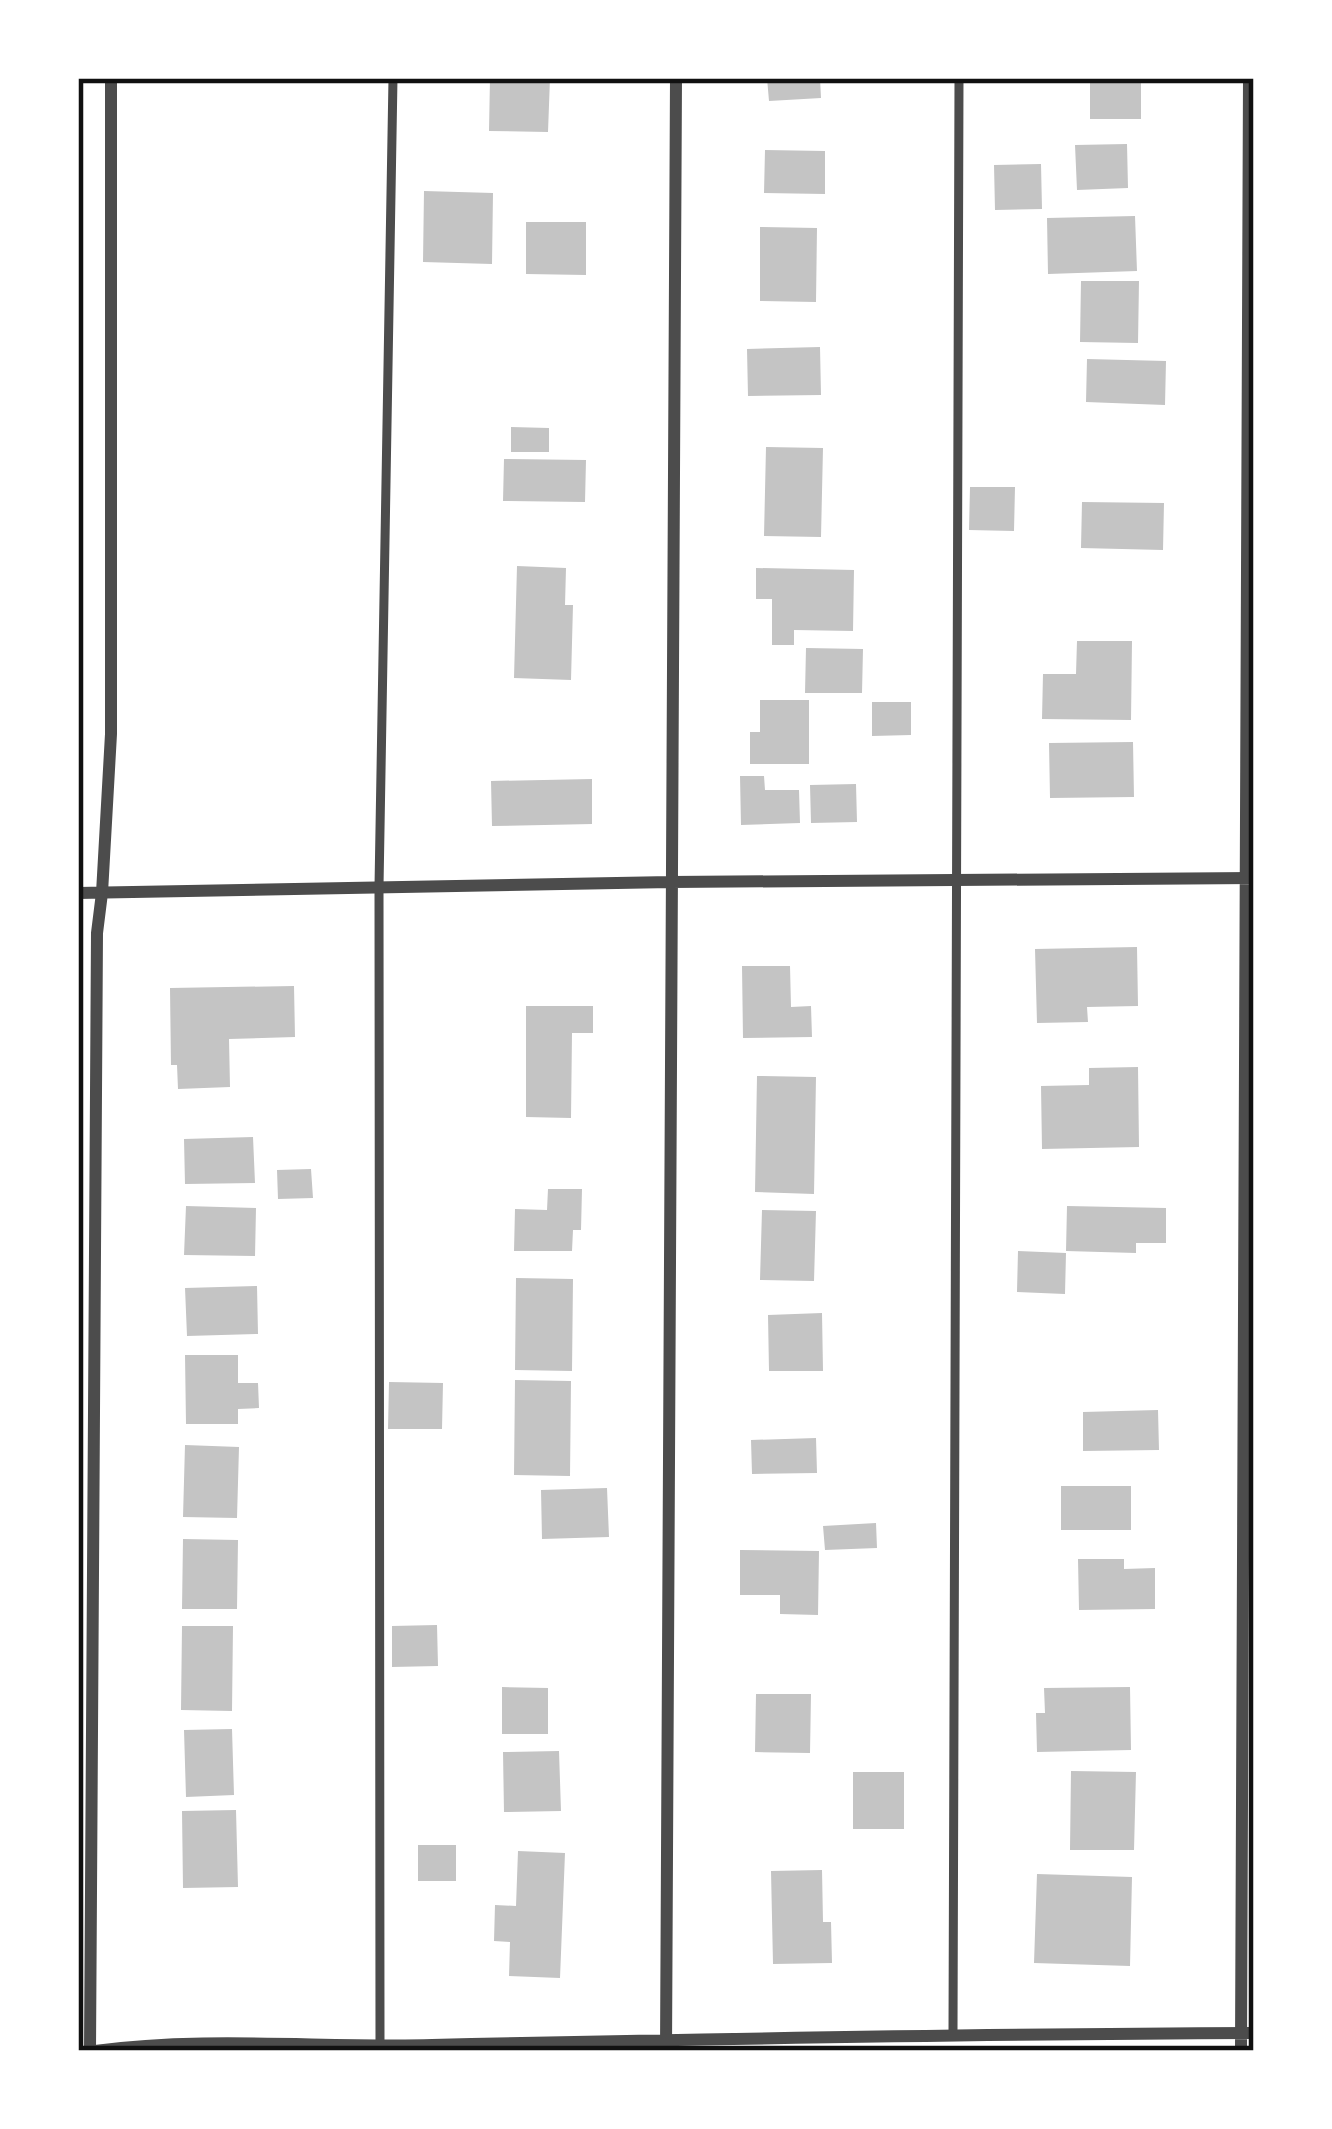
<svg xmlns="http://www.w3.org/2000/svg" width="1332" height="2129" viewBox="0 0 1332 2129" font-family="'Public Sans',sans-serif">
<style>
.building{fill:#c4c4c4}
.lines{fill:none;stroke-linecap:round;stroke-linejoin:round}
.service{stroke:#4c4c4c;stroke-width:9}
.minor{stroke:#4c4c4c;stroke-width:12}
.neatline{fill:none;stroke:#111;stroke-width:4.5}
</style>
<rect width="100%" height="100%" fill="#fff"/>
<path class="building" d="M490,78h60l-2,54 -59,-1z
M767,78h53l1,20 -52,3z
M1090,78h51v41h-51z
M1127,144l1,44 -51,2 -2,-45z
M765,150l60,1v43l-61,-1z
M1041,164l1,45 -47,1 -1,-45z
M424,191l69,2 -1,71 -69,-2z
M1135,216l2,55 -89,3 -1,-56z
M526,222h60v53l-60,-1z
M760,227l57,1 -1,74 -56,-1z
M1081,281h58l-1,62 -58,-1z
M820,347l1,48 -73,1 -1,-47z
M1087,359l79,2 -1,44 -79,-3z
M511,427l38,1v24h-38z
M766,447l57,1 -2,89 -57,-1z
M504,459l82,1 -1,42 -82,-1z
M970,487h45l-1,44 -45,-1z
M1082,502l82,1 -1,47 -82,-2z
M517,566l49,2 -1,37h8l-2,75 -57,-2z
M756,568l98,2 -1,61 -59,-1v15h-22v-46h-16z
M1077,641h55l-1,79 -89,-1 1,-45h33z
M806,648l57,1 -1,44h-57z
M760,700h49v64h-59v-32h10z
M872,702h39v33l-39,1z
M1133,742l1,55 -84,1 -1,-55z
M740,776h24l1,14h34l1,33 -59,2z
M592,779v45l-100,2 -1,-45z
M856,784l1,38 -46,1 -1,-38z
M1137,947l1,59 -51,1 1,15 -51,1 -2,-74z
M742,966h48l1,41 20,-1 1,31 -69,1z
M294,986l1,51 -66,2 1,48 -52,2 -1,-24h-6l-1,-77z
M526,1006h67v27h-21l-1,85 -45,-1z
M1138,1067l1,80 -97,2 -1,-63 48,-1v-17z
M757,1076l59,1 -2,117 -59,-2z
M253,1137l2,46 -70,1 -1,-45z
M311,1169l2,29 -35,1 -1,-29z
M548,1189h34l-1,41h-8l-1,21h-58l1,-42 32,1z
M186,1206l70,2 -1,48 -71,-1z
M1067,1206l99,2v35h-30v10l-70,-2z
M762,1210l54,1 -2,70 -54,-1z
M1018,1251l48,2 -1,41 -48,-2z
M516,1278l57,1 -1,92 -57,-1z
M257,1286l1,48 -71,2 -2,-48z
M822,1313l1,58h-54l-1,-56z
M185,1355h53v28h20l1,25 -21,1v15h-52z
M515,1380l56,1 -1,95 -56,-1z
M389,1382l54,1 -1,46h-54z
M1158,1410l1,40 -76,1v-39z
M816,1438l1,35 -65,1 -1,-34z
M185,1445l54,2 -2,71 -54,-1z
M1061,1486h70v44h-70z
M607,1488l2,49 -67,2 -1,-49z
M876,1523l1,25 -52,2 -2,-24z
M183,1539l55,1 -1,69h-55z
M740,1550l79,1 -1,64 -38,-1v-19h-40z
M1078,1559h46v10l31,-1v41l-76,1z
M437,1625l1,41 -46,1v-41z
M182,1626h51l-1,85 -51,-1z
M502,1687l46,1v46h-46z
M1130,1687l1,63 -94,2 -1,-39h9l-1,-25z
M756,1694h55l-1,59 -55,-1z
M232,1729l2,66 -48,2 -2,-67z
M559,1751l2,60 -57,1 -1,-60z
M1071,1771l65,1 -2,78h-64z
M853,1772h51v57h-51z
M236,1810l2,77 -55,1 -1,-77z
M418,1845h38v36h-38z
M518,1851l47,2 -5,125 -51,-2 1,-34 -16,-1 1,-36 21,1z
M822,1870l1,52h8l1,41 -59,1 -2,-93z
M1037,1874l95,3 -2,89 -96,-3z"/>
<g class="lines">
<path class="service" d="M953,2036l6,-1958
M380,2046l-1,-1159 14,-809"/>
<path class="minor" d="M78,893l593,-11 583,-4
M90,2051l7,-1118 5,-40 9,-159v-656
M95,2051c111,-15 225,-3 337,-6 274,-6 548,-11 822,-12
M666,2051l10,-1973
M1241,2051l8,-1973"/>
</g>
<rect width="1332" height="2129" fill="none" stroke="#ffffff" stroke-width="162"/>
<rect x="81" y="81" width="1170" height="1967" class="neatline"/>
</svg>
